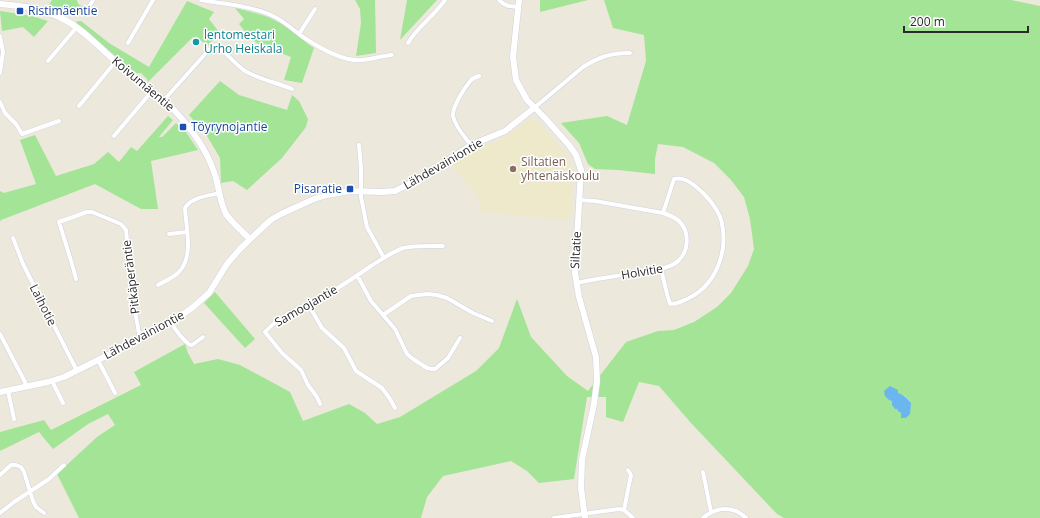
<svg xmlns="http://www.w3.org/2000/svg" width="1040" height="518" viewBox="0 0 1040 518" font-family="'Open Sans',sans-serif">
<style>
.education{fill:#eee9ca}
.green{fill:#a4e496;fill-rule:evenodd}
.water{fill:#6cb6f0}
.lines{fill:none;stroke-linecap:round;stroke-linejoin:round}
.street-casing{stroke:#d0d1e3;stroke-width:5}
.secondary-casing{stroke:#d0d1e3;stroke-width:7}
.street{stroke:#fff;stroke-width:4}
.secondary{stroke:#fff;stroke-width:6}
.transit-dot{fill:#1a4fb4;stroke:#fff;stroke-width:1.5}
.culture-dot{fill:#0f9aa8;stroke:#fff;stroke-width:1.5}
.education-dot{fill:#8d6e63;stroke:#fff;stroke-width:1.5}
.labels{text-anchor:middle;stroke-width:3;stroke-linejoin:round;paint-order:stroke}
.transit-label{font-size:12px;fill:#164399;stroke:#fff;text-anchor:start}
.culture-label{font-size:12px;fill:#0d838f;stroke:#fff;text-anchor:start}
.street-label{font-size:12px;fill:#2a2a2a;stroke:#fff}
.education-label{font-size:12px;fill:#785e54;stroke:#fff;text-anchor:start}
</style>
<rect width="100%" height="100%" fill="#ece8db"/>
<path class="education" d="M529,120h5l5,3 26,30 5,9 3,10 -3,48 -90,-8v-13l-28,-34 26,-17 20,-7z"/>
<path class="green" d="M52,0h25l1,4 7,4 -6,6 -11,-6 -13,3 -9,-2z
M355,0h20l1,53 -20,3 5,-33 -1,-14z
M407,0h30l-37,40z
M540,0h48l-48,12z
M604,0h407l29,6v512h-256l-7,-4 -86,-91 -32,-37 -20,-4 -16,40 -17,-5v-20h-19l-13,82 -35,4 -12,-12 -16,-10 -68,15 -16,21 -6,21h-342l-22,-44 40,-37 18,-12 -7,-11 -20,10 -35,25 -14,-17 -39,19v-19l44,-12 7,10 90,-45 -7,-13 51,-28 3,9 6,11 24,-5 22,6 50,27 13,29 46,-17 16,9 12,11 23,-7 76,-46 23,-23 18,-49 14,38 36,39 21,15 38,-49 32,-11 16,-1 20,-8 23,-15 14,-14 17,-27 6,-17 -4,-30 -6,-22 -13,-17 -17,-17 -31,-16 -25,-3 -3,15v15l-37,-4 -23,-1 -7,-5 -9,-21 -18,-20 46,-7 20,9 19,-64 -2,-26 -31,-7zM898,393l7,3 5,5 -5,17h-4v-5l-8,-10 -1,-2z
M187,1l27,11 -5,7 10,13 -10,13 -16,-8 -45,45 -1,-3 -6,-6h-5l-59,-49 -1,-2 3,-1h2l28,22 40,24z
M235,8c16,4 33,7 47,16 12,7 21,17 32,24l-12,35 -18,-3 7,-23 -30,-11 -11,-8 -11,-14 5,-5z
M0,11l32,5 16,5 -14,16 -11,-10 -21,4z
M220,81l19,14 48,15 5,-15 7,6 9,18 -2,8 -24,31 -35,32 -14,-9 -12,2 -1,-25 -13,-22 -18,-21z
M168,116l5,4 -14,17h3l14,-14 10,9 12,18 -47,11 7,48h-17l-46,-25 -94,36 -1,2v-31l4,2 32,-9 -16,-44 15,-5 21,41 38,-12 14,-12 11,10 12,-15 6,4z
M215,292l40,47 -10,9 -41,-45z"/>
<path class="water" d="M890,386l8,4v3c5,1 10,6 13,10l-1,11 -4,4h-5v-5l-3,-2 -1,-2h-2l-3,-4v-4l-3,-1 -4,-4 -1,-5z"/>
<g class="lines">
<defs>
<path id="street" d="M201,0c22,4 52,6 72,16 11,5 20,14 30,21 15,10 40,25 59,23 10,-1 20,-4 30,-5
M499,0c6,6 11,7 20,7
M85,14l8,-14
M299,34l16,-25
M0,36l3,16 -3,21
M128,43l25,-43
M408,43c9,-16 26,-27 37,-43
M48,61l28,-33
M164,100l43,-48 6,-6 4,-1c9,8 18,19 28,26 14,8 32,12 47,18
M0,102l5,11 11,11 6,10 37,-13
M79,106l37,-45
M534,108l49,-41c16,-10 27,-14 47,-14
M114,136l38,-45
M359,145l2,23v29l6,30 17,31
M471,145c-6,-8 -16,-18 -18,-29 -1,-9 12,-29 18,-36 2,-2 5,-3 8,-4
M169,234l18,-2
M13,238l10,26 54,107
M661,269l6,25 3,10c7,0 12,-3 17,-5 28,-13 41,-45 35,-75 -1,-9 -10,-22 -17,-29 -3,-3 -7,-7 -11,-10 -6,-4 -12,-8 -20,-6l-11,34
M357,275l14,26 24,28 12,25 6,5 14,9 5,1h3l13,-11 12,-20
M76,279l-4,-15 -13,-42 28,-10h5l29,12 5,6 7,70 7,39
M576,283l21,-4 64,-10c6,-2 12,-3 17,-8 11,-10 12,-29 1,-40 -4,-4 -10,-6 -16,-8l-68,-12 -16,-1
M158,285c7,-4 15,-7 21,-13 15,-16 7,-44 6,-64 6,-11 23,-12 35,-15
M308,304l14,24 22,20 12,23 26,17 8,11 5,9
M383,315l28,-19 16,-2 10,1 10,3 26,15 19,8
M171,322c5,9 11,17 19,23h2l11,-8
M0,334l25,48 1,4
M98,360l17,33
M52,381l11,22
M8,391l6,28
M320,404l-3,-7 -9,-12 -7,-15 -19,-17 -17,-21c18,-20 44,-27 68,-41 13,-8 25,-16 38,-25 10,-6 21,-14 32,-18 13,-3 27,-2 40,-2
M703,472l8,40
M0,475l11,-10h5l5,2 3,5 9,29 3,6 8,6
M624,510l7,-35 -3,-5
M0,513l14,-11 35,-23 15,-14
M554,518l65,-9 5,1 9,8
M703,518c13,-11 30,-13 43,0"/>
<path id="secondary" d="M519,0l-6,57 3,23 11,20 17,17 25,28 7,10 5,15 -6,103 4,24 17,60 1,24 -3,23 -12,56 -1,28 4,30
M0,4c23,2 45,5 65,16 19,10 34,27 50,41 20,16 40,32 59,49 18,19 33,39 41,65 4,12 5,28 11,39 6,9 16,17 24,25
M0,392l48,-10 16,-5 76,-38 42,-24 10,-7 17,-15 18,-29 13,-15 23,-22 9,-8 9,-5 33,-15 13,-4 22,-4 33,1 13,-1 30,-15 46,-31 34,-14 29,-23"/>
</defs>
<use href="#street" class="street-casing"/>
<use href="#secondary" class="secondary-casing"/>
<use href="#street" class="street"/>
<use href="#secondary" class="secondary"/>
</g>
<g class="transit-dot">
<rect x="16" y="7" width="8" height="8" rx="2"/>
<rect x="179" y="123" width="8" height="8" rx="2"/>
<rect x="346" y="185" width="8" height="8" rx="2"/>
</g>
<circle class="culture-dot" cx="196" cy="42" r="4"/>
<circle class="education-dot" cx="513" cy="169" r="4"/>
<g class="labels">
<g class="transit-label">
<text x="28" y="15">Ristimäentie</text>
<text x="191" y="131">Töyrynojantie</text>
<text x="342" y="193" text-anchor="end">Pisaratie</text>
</g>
<g class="culture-label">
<text x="204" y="39">lentomestari<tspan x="204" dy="14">Urho Heiskala</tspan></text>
</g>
<g class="street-label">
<text transform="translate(143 84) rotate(40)" y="4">Koivumäentie</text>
<text transform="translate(443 164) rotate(-30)" y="4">Lähdevainiontie</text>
<text transform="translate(576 250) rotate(-87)" y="4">Siltatie</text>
<text transform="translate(642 272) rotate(-10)" y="4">Holvitie</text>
<text transform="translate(131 277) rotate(-97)" y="4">Pitkäperäntie</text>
<text transform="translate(43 305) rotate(63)" y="4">Laihotie</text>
<text transform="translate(306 306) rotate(-30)" y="4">Samoojantie</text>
<text transform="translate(144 335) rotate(-28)" y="4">Lähdevainiontie</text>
</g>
<g class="education-label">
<text x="521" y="166">Siltatien<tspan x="521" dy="14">yhtenäiskoulu</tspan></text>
</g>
</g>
<path d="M904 26v6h124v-6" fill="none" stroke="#2a2a2a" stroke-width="2"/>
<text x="910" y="26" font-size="12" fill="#2a2a2a" stroke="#ffffff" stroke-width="3" paint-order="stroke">200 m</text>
</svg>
